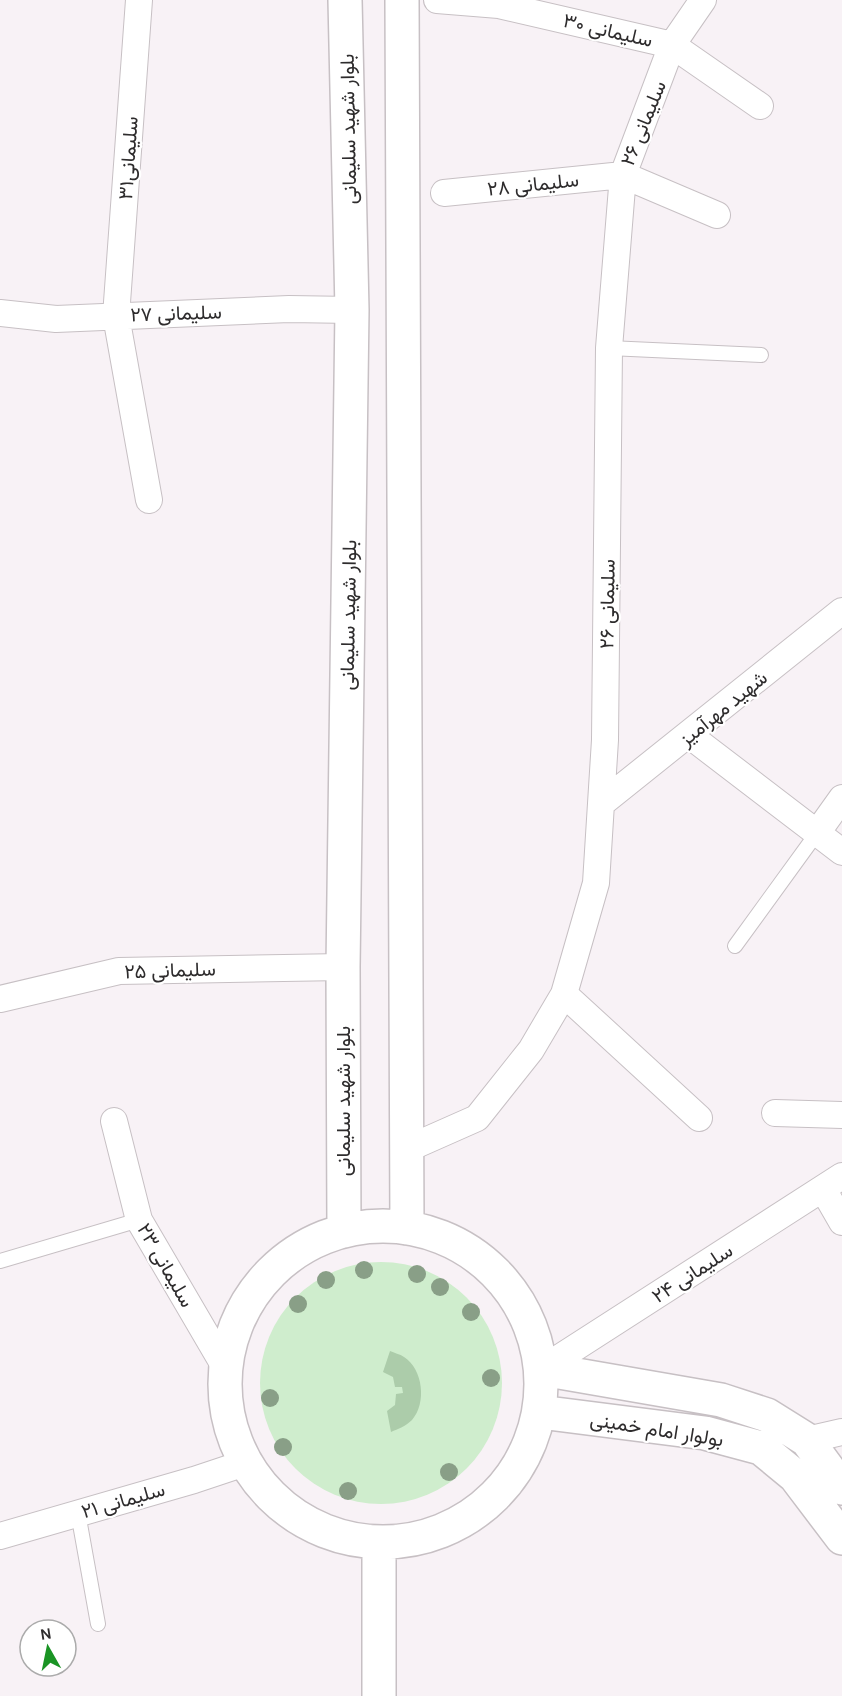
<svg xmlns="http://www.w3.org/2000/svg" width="842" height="1696" viewBox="0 0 842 1696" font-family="Karla,Vazirmatn,sans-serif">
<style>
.green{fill:#cfedcd}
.water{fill:#acccaa}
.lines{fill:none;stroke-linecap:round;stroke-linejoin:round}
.service-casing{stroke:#c7c0c4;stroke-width:16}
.minor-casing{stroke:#c7c0c4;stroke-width:28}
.secondary-casing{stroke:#c7c0c4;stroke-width:36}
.service{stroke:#fff;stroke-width:14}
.minor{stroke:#fff;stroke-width:26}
.secondary{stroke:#fff;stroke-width:33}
.tree{fill:#899f87}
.labels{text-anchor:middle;stroke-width:4.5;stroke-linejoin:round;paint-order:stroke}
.street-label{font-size:20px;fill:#2e2c2d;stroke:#fff}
</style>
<rect width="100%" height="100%" fill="#f8f2f6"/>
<path class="green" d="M260 1383a121 121 0 1 1 242 0a121 121 0 1 1-242 0Z"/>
<path class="water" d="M390,1351c4,2 10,3 14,6 19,12 23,46 8,63 -6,6 -14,9 -21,12l-4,-21 8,-6 1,-11 7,-1 -1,-6h-7l-2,-10 -10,-5z"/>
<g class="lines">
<defs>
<path id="service" d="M609,348l152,7
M735,946l82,-113
M0,1261l139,-41
M78,1513l20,111"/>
<path id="minor" d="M139,0l-23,316 33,184
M437,0l62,5 173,40 88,61
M444,193l179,-18 94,40
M0,313l56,6 233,-10 63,1
M689,735l153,117
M602,803l240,-192
M817,833l25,-35
M564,994l135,124
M0,999l119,-28 224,-4
M775,1113l67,2
M114,1121l25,99 86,147
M407,1149l70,-31 54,-68 33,-56 32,-111 9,-143 4,-392 14,-173 49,-130 31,-45
M823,1189l19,33
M542,1369l300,-193
M807,1440l35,-8
M0,1536l194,-56 51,-17"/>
<path id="secondary" d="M402,0l5,1228
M225 1384a158 158 0 1 1 316 0a158 158 0 1 1-316 0Z
M344,1231l-1,-264 9,-657 -7,-310
M542,1369l179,31 46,15 40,25 35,48
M540,1412l165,21 56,15 34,28 47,62
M379,1543v153"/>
</defs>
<use href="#service" class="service-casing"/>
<use href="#minor" class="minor-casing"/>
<use href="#secondary" class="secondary-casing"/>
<use href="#service" class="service"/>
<use href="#minor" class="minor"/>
<use href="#secondary" class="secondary"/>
</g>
<g class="tree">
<circle cx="364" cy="1270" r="9"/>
<circle cx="417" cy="1274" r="9"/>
<circle cx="326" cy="1280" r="9"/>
<circle cx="440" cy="1287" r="9"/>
<circle cx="298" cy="1304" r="9"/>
<circle cx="471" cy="1312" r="9"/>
<circle cx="491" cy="1378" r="9"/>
<circle cx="270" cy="1398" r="9"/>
<circle cx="283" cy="1447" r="9"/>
<circle cx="449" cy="1472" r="9"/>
<circle cx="348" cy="1491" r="9"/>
</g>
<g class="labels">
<g class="street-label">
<text transform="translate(608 30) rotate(13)" y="7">سلیمانی ۳۰</text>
<text transform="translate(643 123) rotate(-68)" y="7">سلیمانی ۲۶</text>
<text transform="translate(348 129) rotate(-91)" y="7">بلوار شهید سلیمانی</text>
<text transform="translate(128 158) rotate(-86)" y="7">سلیمانی۳۱</text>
<text transform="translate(533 184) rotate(-6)" y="7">سلیمانی ۲۸</text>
<text transform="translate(176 313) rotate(-2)" y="7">سلیمانی ۲۷</text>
<text transform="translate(607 604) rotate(-89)" y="7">سلیمانی ۲۶</text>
<text transform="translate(348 615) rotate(-89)" y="7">بلوار شهید سلیمانی</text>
<text transform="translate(723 708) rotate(-39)" y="7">شهید مهرآمیز</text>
<text transform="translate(170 970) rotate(-2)" y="7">سلیمانی ۲۵</text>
<text transform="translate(343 1101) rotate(-90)" y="7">بلوار شهید سلیمانی</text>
<text transform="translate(166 1265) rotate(60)" y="7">سلیمانی ۲۳</text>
<text transform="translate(692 1273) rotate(-33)" y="7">سلیمانی ۲۴</text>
<text transform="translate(657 1429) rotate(9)" y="7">بولوار امام خمینی</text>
<text transform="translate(123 1500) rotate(-16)" y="7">سلیمانی ۲۱</text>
</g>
</g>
<g transform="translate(48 1648) rotate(351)"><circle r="28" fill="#ffffff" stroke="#ababab" stroke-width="1.5"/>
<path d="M0-4.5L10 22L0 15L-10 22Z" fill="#1a9424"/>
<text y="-9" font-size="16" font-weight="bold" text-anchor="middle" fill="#2e2c2d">N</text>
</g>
</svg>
